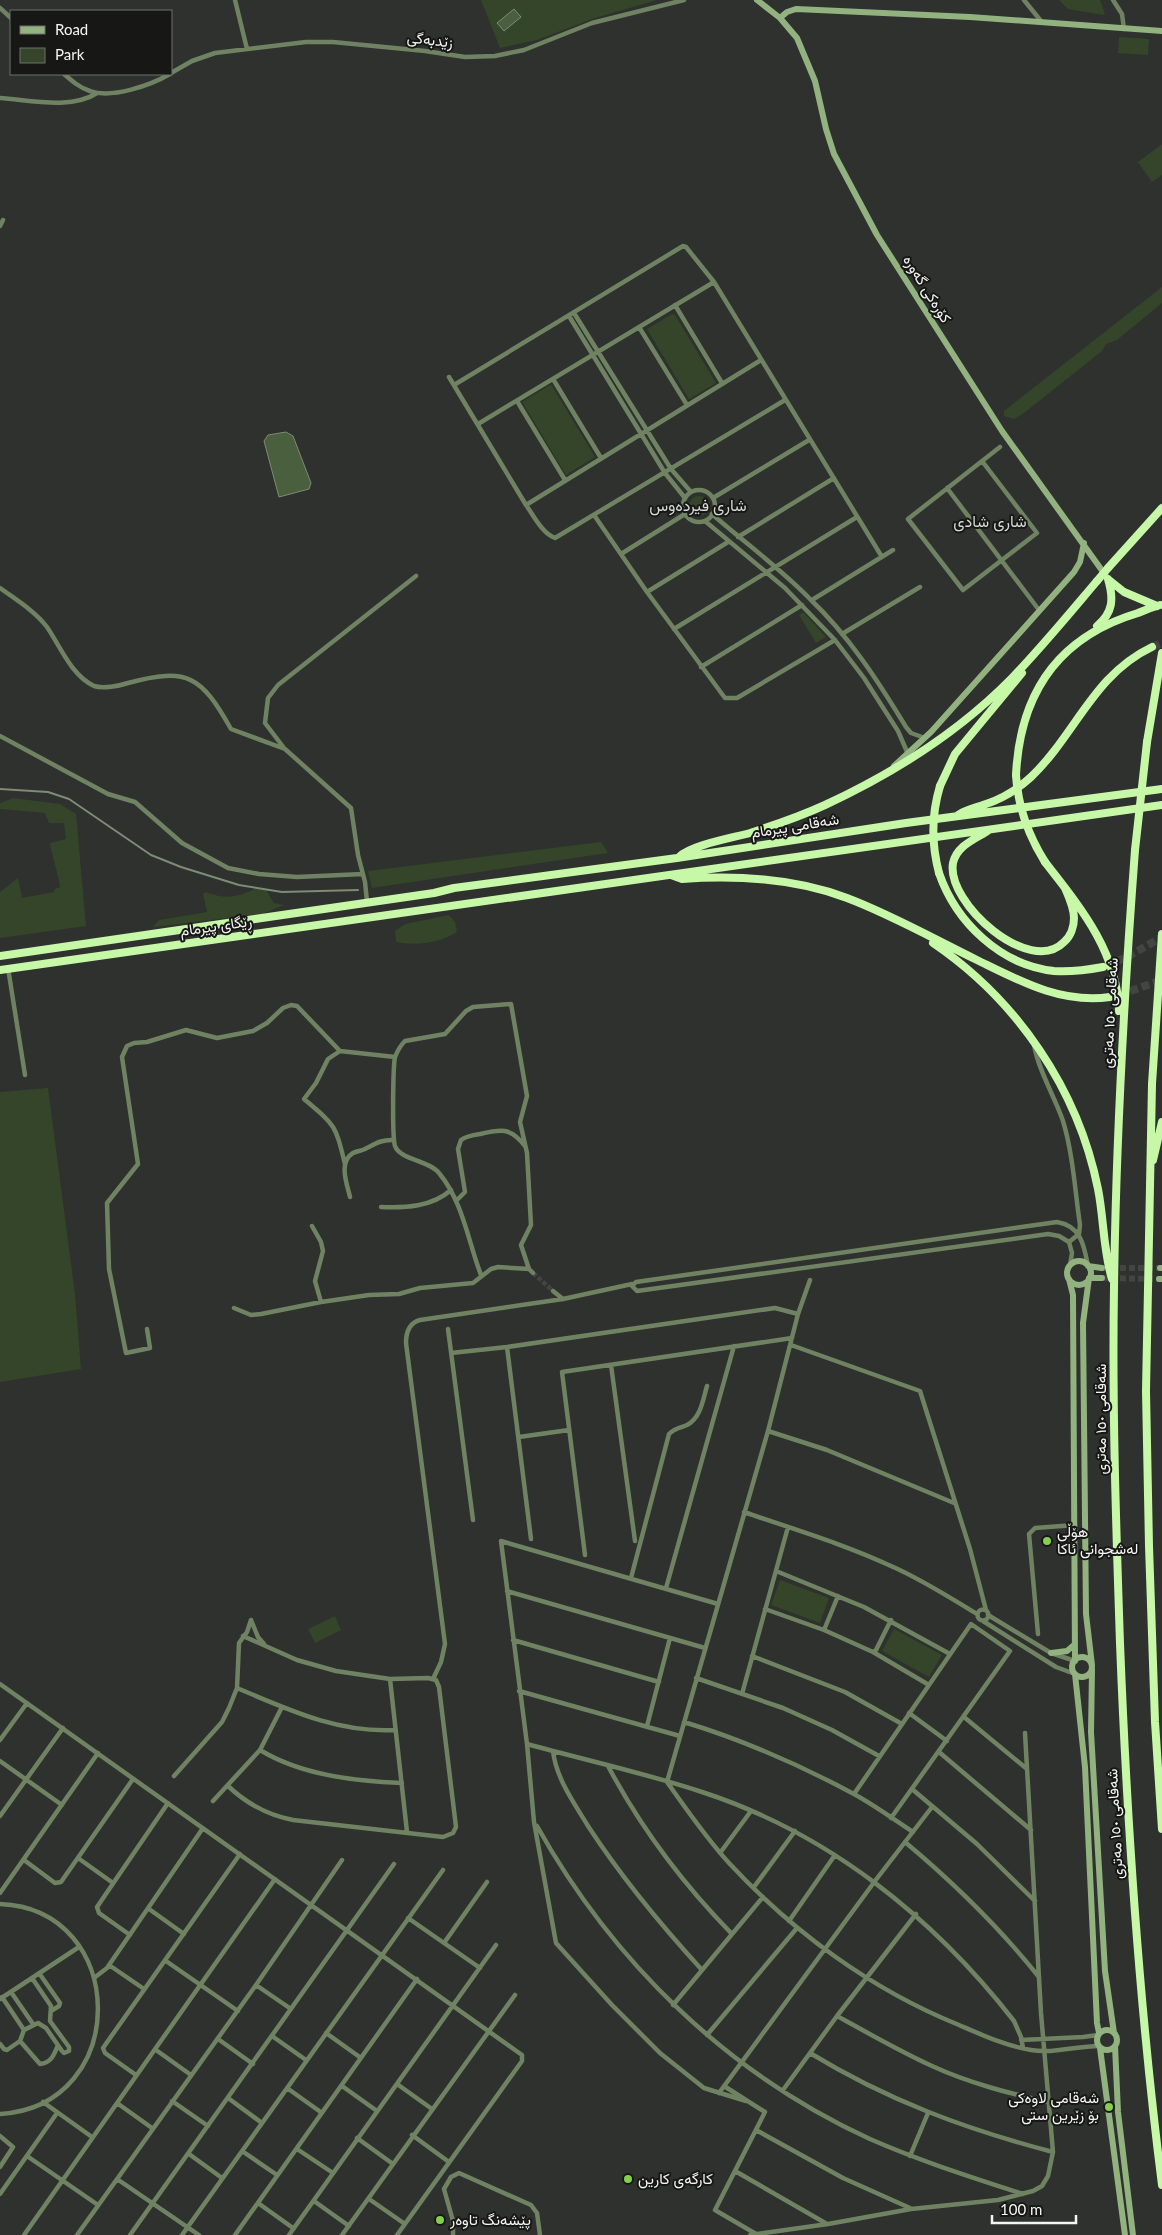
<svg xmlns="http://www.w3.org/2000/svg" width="1162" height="2235" viewBox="0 0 1162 2235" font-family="Lato,Vazirmatn,sans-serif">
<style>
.green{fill:#34452a}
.water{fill:#4a5f3e;stroke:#7d8c74}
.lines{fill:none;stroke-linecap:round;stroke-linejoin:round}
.stream{stroke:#7d8c74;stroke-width:2}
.street-tunnel{stroke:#424541;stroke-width:4.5;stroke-dasharray:4.5 2;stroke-linecap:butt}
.secondary-tunnel{stroke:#424541;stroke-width:6;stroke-dasharray:6 3;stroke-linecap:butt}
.highway-tunnel{stroke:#424541;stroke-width:8;stroke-dasharray:8 4;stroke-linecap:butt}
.street{stroke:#6f8363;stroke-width:4.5}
.secondary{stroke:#92b27f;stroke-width:6}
.highway{stroke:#c6f8a7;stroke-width:8}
.highway-bridge{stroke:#c6f8a7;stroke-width:8}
.poi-dot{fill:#85cf4c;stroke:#171816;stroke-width:2}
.labels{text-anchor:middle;stroke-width:4;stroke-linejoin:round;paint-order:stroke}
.street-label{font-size:15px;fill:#f4f5f3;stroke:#171816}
.poi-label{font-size:15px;fill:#f4f5f3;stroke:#171816;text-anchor:start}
.neighbourhood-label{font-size:16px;fill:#d6d9d4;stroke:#171816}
</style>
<rect width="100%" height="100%" fill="#2e312d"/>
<path class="green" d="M481,0h176l-62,18 -58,22 -37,8z
M1059,0h41l5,14 -2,1 -35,-6z
M1119,37l30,2 -1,16 -30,-2z
M1162,144v31l-10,7 -14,-20z
M1162,287v16l-45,37 -11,4 -4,7 -78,62 -10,6 -10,-3v-5z
M672,314l3,1 41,68 -27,16 -42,-70z
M550,385l2,1 43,71 -29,18 -44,-73z
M689 506a10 10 0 1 1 20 0a10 10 0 1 1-20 0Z
M803,612l23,25 -10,6 -17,-28z
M13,798l47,6 16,10 10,112 -86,12v-46l18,-14 4,20 32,-6 1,-3 5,-2c-2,-15 -8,-29 -10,-44l16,-4 -2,-16h-15l-4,-10 -45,-4v-6z
M601,842l7,11 -236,35 -4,-17z
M256,888l10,2 8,13 10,2 -22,9 -109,13 6,-7 48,-8 -4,-18 3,-2c18,8 34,5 50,-4z
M449,915l6,7 2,10c-17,11 -40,14 -61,10l-1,-11 10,-7z
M48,1088l27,206 6,75 -81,13v-290z
M780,1580l49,18 -9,25 -49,-18z
M335,1616l6,14 -26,13 -7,-14z
M894,1629l48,26 -13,22 -47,-26z"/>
<path class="water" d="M514,9l7,8 -17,14 -7,-8z
M286,432l7,4 18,47 -2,6 -30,8 -15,-56 4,-6z"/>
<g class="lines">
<path class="stream" d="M0,789l48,3 21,7 82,56 30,12 58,18 43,7 76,-2"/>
<path class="street-tunnel" d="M533,1273l20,18"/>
<path class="secondary-tunnel" d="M1102,1268h58
M1102,1278l57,1"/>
<path class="highway-tunnel" d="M1152,647l10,-4
M1105,966l20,-8 37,-21
M1119,995l43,-15"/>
<path class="street" d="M235,0l12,49
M1024,0l17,21
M1113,0l9,14 2,15
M0,8l11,10
M171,73l21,-12 23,-8 91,-11h27l92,9 40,6 30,-1 29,-6 68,-27 92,-23
M64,74c8,7 16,14 26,17 22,8 61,-6 80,-17
M0,98c30,2 71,12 97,-5
M0,226l3,-6
M675,305l47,78
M574,313l97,156 20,23
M569,316l96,157 20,25
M639,327l48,78
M449,377l77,128c8,11 16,28 29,33l230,-138
M553,379l48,79
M454,385l229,-139 3,1 28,35 168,275
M517,401l48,79
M478,424l236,-142
M982,461l55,72 -74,57 -55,-71 92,-72
M947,488l92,122
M683 506a16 16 0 1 1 32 0a16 16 0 1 1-32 0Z
M713,498l96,-58
M526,505l235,-145
M712,514c33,29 68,54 98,85 39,37 68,82 96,128l5,6 14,5
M594,515l53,77 78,106h12l98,-58
M705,521l80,67 50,52 29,38 34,53 10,23
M738,537l96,-59
M621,554l64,-40
M0,588c15,11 35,23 47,39 13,19 24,48 47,59 9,3 25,0 34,-3 60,-16 73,-7 103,46l54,20 66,59 7,47 7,27 2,20
M647,592l81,-50
M812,600l81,-50
M674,629l183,-112
M842,634l78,-47
M701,667l101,-62
M0,736l108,58 27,8 47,41 46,25 31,6 38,3 66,-3
M284,748l-19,-25 3,-25 10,-13 138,-109
M8,968l17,107
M1034,1045c5,27 20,50 29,76 10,33 12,70 17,104l-1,9 -10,8
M340,1051l55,6
M350,1197c-3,-13 -12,-35 3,-44 4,-2 8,-2 12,-4 10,-5 17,-10 29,-9
M457,1200l8,-8 -7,-43 3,-9c5,-4 12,-5 19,-6 21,-5 30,-7 45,12
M381,1207c24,1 51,0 70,-17
M312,1226l9,16 2,9 -8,30 6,21
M1070,1265l2,-12 -3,-11 -10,-6 -11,-2 -411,57 -5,-5 4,-4 421,-60c24,4 27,23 31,44
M481,1275c-13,-34 -18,-73 -42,-102 -10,-13 -39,-13 -44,-27 -3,-9 -2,-79 0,-89 2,-5 6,-12 10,-16l40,-7 21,-23 7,-4 38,-3 16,92 -7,26 7,31 4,72 -10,20 8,24 4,4
M810,1280l-12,34 -30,117 -101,351c20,28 39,56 62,81 64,69 143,127 230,162 23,10 47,21 72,25 22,4 45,-4 68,-4
M553,1291l10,8
M234,1308l17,7 10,-1 60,-12 48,-7 30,-1 21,-6 53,-5 18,-14 7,-2 31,2
M147,1329l3,19 -24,5 -17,-84 -2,-66 31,-39 -16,-107 5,-11 7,-3 13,-1 39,-12 31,8 36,-7 14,-8 16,-15 8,-3 6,1 43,45 -12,8 -12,24 -12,16c32,27 31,25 41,65
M448,1329l25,191
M791,1345l129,46 50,158 16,61
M507,1347l24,192
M451,1353l56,-6 268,-39 23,6
M611,1365l24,176
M768,1431l59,19 127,53
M519,1437l50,-7
M744,1512c49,17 100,32 147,54 30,13 58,31 86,48
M585,1555l-23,-183 230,-34
M776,1571l88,36 86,47
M631,1578l38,-144c6,-6 11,-6 18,-9 14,-7 16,-26 20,-39
M666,1588l68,-242
M507,1591l198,57
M718,1604l-217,-63 26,203 7,78 22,121 56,62 48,48 44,35 42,13
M765,1609l59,21 49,22 56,33
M977.5 1615a5.5 5.5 0 1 1 11 0a5.5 5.5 0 1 1-11 0Z
M988,1615l63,38 24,8
M251,1620l7,17 6,7
M983,1621l73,46 19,7
M824,1630l14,-34
M1038,1634l-9,-100 6,-6 40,-3
M513,1640l146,42
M873,1652l3,-2 15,-30
M752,1656l93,36 57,32
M696,1678l87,30 49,22 47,26
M390,1679l17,153
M433,1679l8,-17 4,-18 -39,-301c0,-11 3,-20 14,-23l143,-21 69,-15
M0,1684l522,371v6l-125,174
M237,1688c52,22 101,45 158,42
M519,1691l161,45
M742,1694l46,-167
M909,1713l38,28
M964,1717l63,52
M684,1722c59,18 114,42 168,71 21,11 41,26 61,39
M647,1726l23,-88
M0,1740l27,-37
M527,1744c58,16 118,29 175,48 126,41 231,125 312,229l7,16 2,11
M260,1750c41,25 94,31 142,33
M553,1751c3,27 21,52 35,75 34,52 72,98 114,144
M939,1752l92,78
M0,1761l62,44
M608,1766c33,62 74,117 124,168
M174,1776l48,-54 7,-14 8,-20 2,-45 8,-11 4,-12
M228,1786c19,18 39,29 65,34l150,17 10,-4 3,-6 -17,-140 -3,-7 -8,-2 -38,1 -54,-8 -39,-11 -54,-24
M912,1789l65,55 58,57
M854,1794l117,-170 39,27 -119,167
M213,1801l47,-51 22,-43
M0,1816l63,-88
M537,1826c76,136 191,248 333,313 50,22 101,38 153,55
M905,1842c49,41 94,85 134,135
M720,1853l31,-42
M78,1858l35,25
M24,1860l31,23 6,-1 72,-103
M754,1887l41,-56
M0,1893l98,-140
M0,1904c129,5 132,202 0,210
M149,1909l35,25
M408,1918l72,50
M789,1921l46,-66
M130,1935l-31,-22 -2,-6 71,-104
M444,1943l43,-61
M166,1961l72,50
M109,1965l35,24
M39,1973l21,30 -1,3 -8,5
M94,1978l13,-10 96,-140
M256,1985l35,24
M11,1992l22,32
M2,1997l22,33
M0,1999l79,-52
M673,2005l90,-108
M837,2016c31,17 62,35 95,50 37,17 76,27 116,36
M326,2033l35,25
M707,2035l90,-107
M272,2036l34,24
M218,2039l35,25
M1021,2040l62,-3 15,-2
M20,2041l20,23c11,-1 14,-9 18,-19
M0,2044l4,5 3,1 13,-9 4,-11 14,-7 8,5 16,23 2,2 5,-2v-4l-19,-26 1,-15 -19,-28
M156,2050l35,25
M810,2053c77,47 155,76 243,99
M136,2075l-31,-22 -2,-5 137,-194
M397,2084l35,25
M342,2086l35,25
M724,2086l41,26 -50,98 41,24
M287,2088l35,25
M783,2090l54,-74 79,-102
M719,2093l156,-212 57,-74
M228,2098l34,25
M172,2101l36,25
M43,2102l49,35
M117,2103l35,25
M756,2130l87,48 67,30
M412,2135l37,27
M0,2136l13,11 -13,20
M357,2138l36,26
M297,2149l36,24
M242,2151l35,24
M189,2154l33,24
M27,2156l71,49
M910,2156l18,-43
M735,2171l92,53
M117,2179l82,56
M0,2194l57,-81
M369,2199l36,25
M314,2201l35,25
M258,2203l35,25
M24,2235l251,-356
M77,2235l179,-250 86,-125
M130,2235l264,-371
M182,2235l261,-365
M235,2235l182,-256
M289,2235l207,-290
M342,2235l173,-240
M453,2235v-14l-9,-32 7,-12 8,-4 72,32 6,8 3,22
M750,2235l78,-11 83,-15 87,-9 35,-9 9,-5 6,-10 5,-24 -12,-139 -16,-280"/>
<path class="secondary" d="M757,0l23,18 17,20 18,43 11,48 8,25 43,81 125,196 104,145
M780,18l7,-6 9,-3 174,8 192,14
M894,766l37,-34 143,-160 6,-10 4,-19
M1067 1273a12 12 0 1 1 24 0a12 12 0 1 1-24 0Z
M1088,1266l14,2
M1160,1268h2
M1069,1279l4,16 2,366
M1159,1279h3
M1051,1653l16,-2 7,-6
M1072 1667a10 10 0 1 1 20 0a10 10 0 1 1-20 0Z
M1092,1665l-6,-51 -3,-291 6,-45h13
M1092,1670l-1,62 14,239 9,62
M1075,1674l10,93 12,256 2,10
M1097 2040a10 10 0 1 1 20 0a10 10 0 1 1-20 0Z
M1115,2046l3,66 15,123
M1100,2048l25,187"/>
<path class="highway" d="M1108,568l54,-60
M1109,580l15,12 33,14
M1097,626c16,-13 17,-27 11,-47
M1147,742l15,-89
M1016,775c4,-82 42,-138 122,-162 7,-3 15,-6 22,-8
M940,786l15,-32 67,-81
M958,815c9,-6 18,-7 28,-11 18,-6 32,-15 45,-27 45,-43 62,-102 121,-130
M989,830c-13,9 -32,15 -36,33 -7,40 77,114 111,79 7,-6 10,-16 10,-24 0,-10 -5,-21 -9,-30
M1135,850c-11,146 -19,291 -21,437 -2,118 2,237 6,356 7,181 19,362 42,542
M679,857c12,-12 53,-19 71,-24 25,-8 51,-17 75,-28 69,-32 133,-72 187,-127 30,-31 57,-64 85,-97
M1045,862c35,45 72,89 74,149
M939,873c17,49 61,92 115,98 16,1 33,-1 49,-4
M671,875l11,4c56,-4 112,-1 165,19 45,17 87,41 130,62 43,21 84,44 133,37
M1162,934l-10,150 -6,307 3,155 6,176 7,107
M933,943c84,57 145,146 165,246 6,30 5,61 14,90
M0,956l434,-63 20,-5 223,-30 229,-35 256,-34
M0,970l1162,-165
M1153,1160l9,-38"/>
<path class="highway-bridge" d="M1097,581l11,-13
M1016,775c2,32 12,60 29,87
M1135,850l12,-108
M939,873c-8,-30 -8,-57 1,-87"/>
</g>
<g class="poi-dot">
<circle cx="1047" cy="1541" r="5"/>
<circle cx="1109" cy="2107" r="5"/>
<circle cx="628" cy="2179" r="5"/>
<circle cx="440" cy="2220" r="5"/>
</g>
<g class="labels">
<g class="street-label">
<text transform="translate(430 40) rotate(7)" y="5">زێدبەگی</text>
<text transform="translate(927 289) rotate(58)" y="5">کۆرەکی گەورە</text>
<text transform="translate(795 826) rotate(-9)" y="5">شەقامی پیرمام</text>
<text transform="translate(216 926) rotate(-8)" y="5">ڕێگای پیرمام</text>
<text transform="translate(1110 1013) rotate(-87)" y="5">شەقامی ١٥٠ مەتری</text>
<text transform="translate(1101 1419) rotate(-90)" y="5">شەقامی ١٥٠ مەتری</text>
<text transform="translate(1115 1824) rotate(-93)" y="5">شەقامی ١٥٠ مەتری</text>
</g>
<g class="poi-label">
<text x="1057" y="1537">هۆڵی<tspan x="1057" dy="17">لەشجوانی ئاکا</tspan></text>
<text x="1099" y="2103" text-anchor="end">شەقامی لاوەکی<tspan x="1099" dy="17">بۆ زێرین ستی</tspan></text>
<text x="638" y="2184">کارگەی کارین</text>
<text x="450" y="2225">پێشەنگ تاوەر</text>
</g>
<g class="neighbourhood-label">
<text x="698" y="511">شاری فیردەوس</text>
<text x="990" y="527">شاری شادی</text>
</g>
</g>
<rect x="10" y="10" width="162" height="65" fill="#171816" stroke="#6f706e"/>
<rect x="20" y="26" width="25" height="8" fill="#92b27f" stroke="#6f706e"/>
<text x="55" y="35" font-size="15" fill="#f4f5f3">Road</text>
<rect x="20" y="48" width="25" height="15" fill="#34452a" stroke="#6f706e"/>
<text x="55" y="60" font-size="15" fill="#f4f5f3">Park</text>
<path d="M992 2215v8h84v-8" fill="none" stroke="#f4f5f3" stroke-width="2.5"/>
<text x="1000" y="2215" font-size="15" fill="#f4f5f3" stroke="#171816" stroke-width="4" paint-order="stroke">100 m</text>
</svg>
